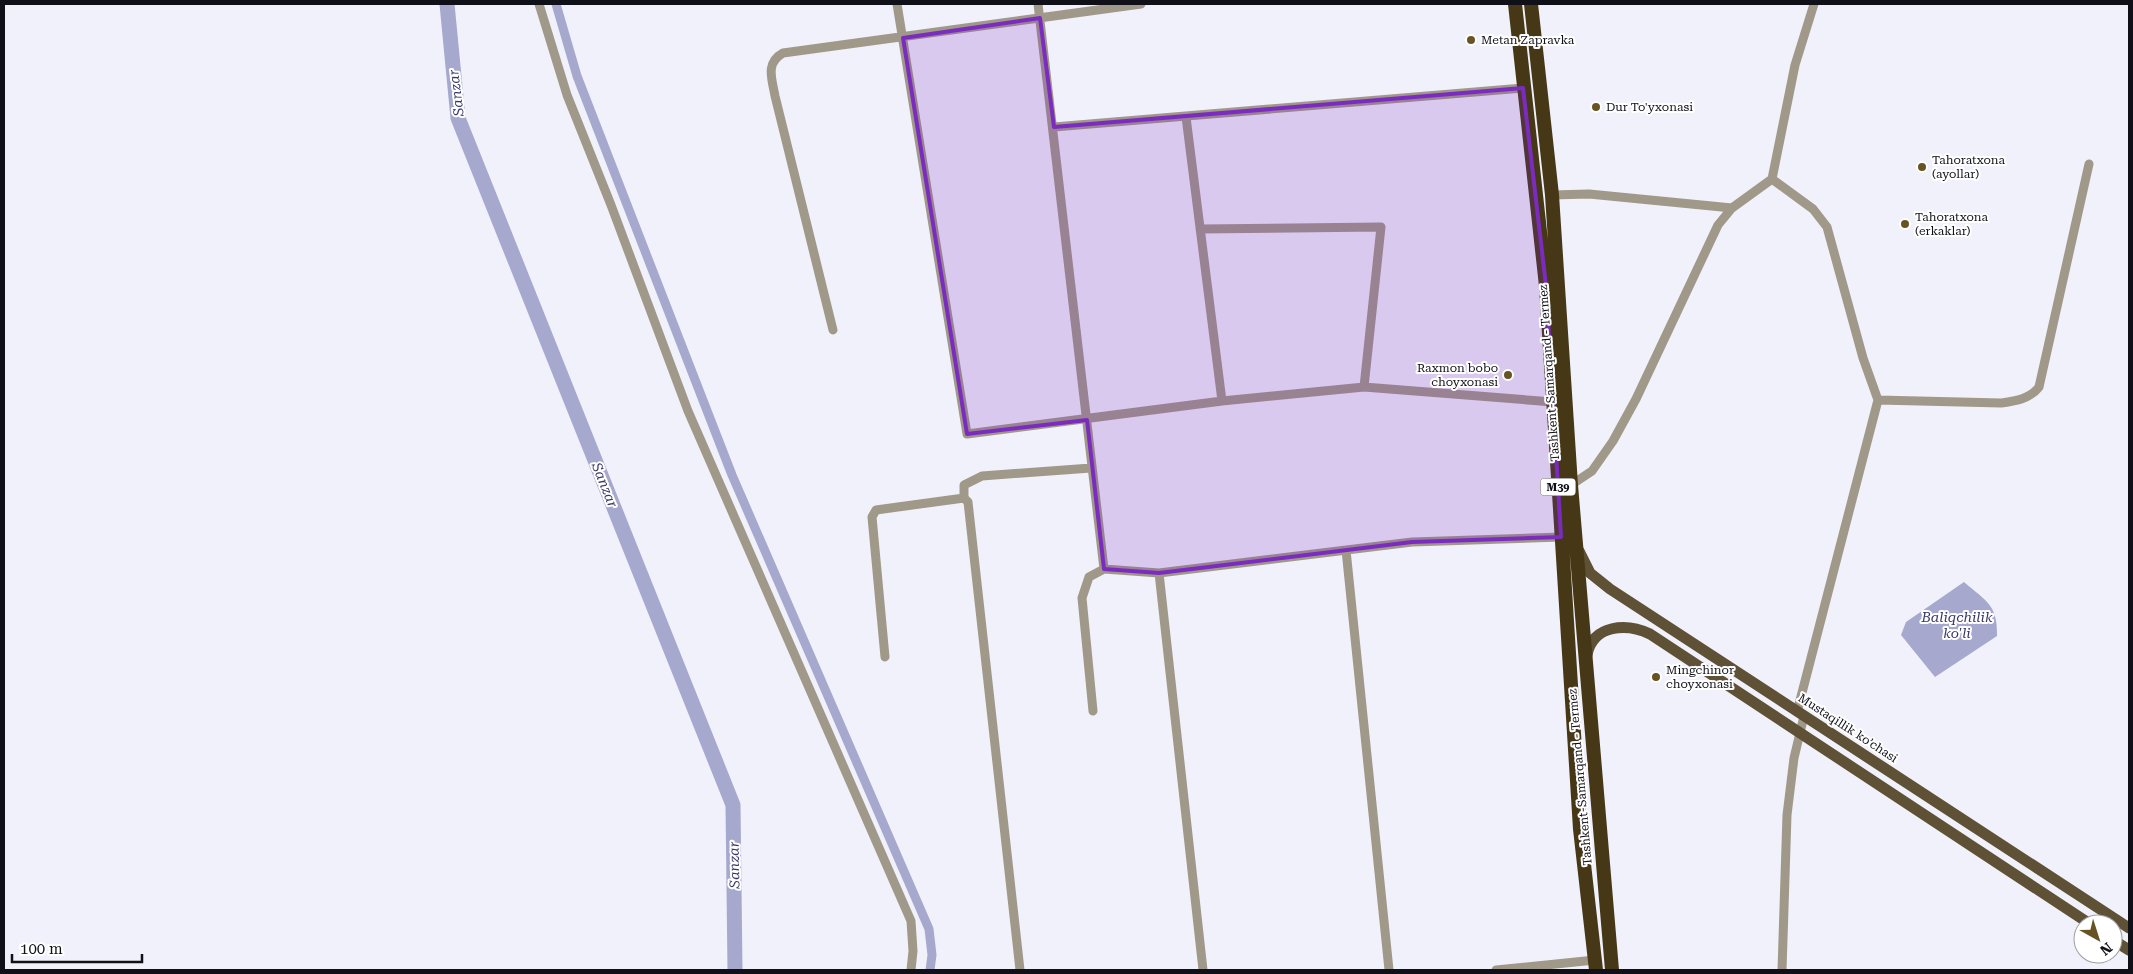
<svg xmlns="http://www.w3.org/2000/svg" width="2133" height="974" viewBox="0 0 2133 974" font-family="'Roboto Serif',serif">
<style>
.water{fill:#a6a8cd}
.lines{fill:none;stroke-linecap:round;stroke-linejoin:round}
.canal{stroke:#a6a8cd;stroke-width:9}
.river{stroke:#a6a8cd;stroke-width:15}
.minor{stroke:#a09989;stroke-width:9}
.major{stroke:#5e5135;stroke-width:11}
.highway{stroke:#463816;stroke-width:14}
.marked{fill:#7b2cbf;fill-opacity:0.2;stroke:#7b2cbf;stroke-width:4;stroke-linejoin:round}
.poi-dot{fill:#685422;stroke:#fff;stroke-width:2}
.labels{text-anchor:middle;stroke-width:4;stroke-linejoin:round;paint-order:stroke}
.shield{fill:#fff;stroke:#58585d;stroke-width:1}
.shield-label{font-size:11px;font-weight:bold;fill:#101018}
.poi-label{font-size:12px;fill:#101018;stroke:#fff;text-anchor:start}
.street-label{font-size:12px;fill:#101018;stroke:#fff}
.water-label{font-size:14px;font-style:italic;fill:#373768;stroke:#fff}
</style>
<rect width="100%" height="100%" fill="#f0f1fb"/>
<path class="water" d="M1964,582c22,19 34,23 33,54l-62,41 -34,-42 5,-13z"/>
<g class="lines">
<path class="canal" d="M556,4l21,72 155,399 197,454 3,26 -2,15"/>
<path class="river" d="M447,4l11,114 275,687 2,165"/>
<path class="minor" d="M539,4l28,91 44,110 77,206 223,510 2,30 -2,19
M897,4l70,430 255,-33 142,-14 189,15
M1038,4l66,565 55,4 253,-31 149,-5
M1186,117l36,284
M1054,127l469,-39
M1772,179l23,-114 19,-61
M1552,195l37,-1 143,14
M1200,229l181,-2 -17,160
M833,330l-58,-234c-3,-17 -10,-33 8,-43l358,-49
M1571,485l21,-14 21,-30 23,-42 82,-174 14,-17 40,-29 41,30 14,18 36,131 15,42
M964,498v-13l18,-9 109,-8
M1346,550l43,420
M1159,573l44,397
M885,657l-13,-140 4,-7 88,-12 4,4 52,468
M1093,711l-11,-113 7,-21 15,-8
M1797,712l81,-312 123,3c14,-2 29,-4 38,-16l50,-223
M1496,970l99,-10
M1782,970l5,-155 7,-57 10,-42"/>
<path class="major" d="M1579,551l11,22 20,16 519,339
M1587,655c6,-31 40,-32 63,-21l440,290
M2113,940l16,10"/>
<path class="highway" d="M1515,4l31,282 34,543 16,141
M1531,4l21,191 19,290 41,485"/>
</g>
<path class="marked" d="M1040,18l14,109 469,-39 23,198 15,251 -149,5 -253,31 -55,-4 -17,-149 -120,14 -64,-396z"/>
<g class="poi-dot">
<circle cx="1471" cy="40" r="5"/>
<circle cx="1596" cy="107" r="5"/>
<circle cx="1922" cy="167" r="5"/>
<circle cx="1905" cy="224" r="5"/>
<circle cx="1508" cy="375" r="5"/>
<circle cx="1656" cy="677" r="5"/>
</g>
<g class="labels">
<rect class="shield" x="1540.5" y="478.5" width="35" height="17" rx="4"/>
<g class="shield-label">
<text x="1558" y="491">M39</text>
</g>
<g class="poi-label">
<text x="1481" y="44">Metan Zapravka</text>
<text x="1606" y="111">Dur To'yxonasi</text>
<text x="1932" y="164">Tahoratxona<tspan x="1932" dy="14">(ayollar)</tspan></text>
<text x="1915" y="221">Tahoratxona<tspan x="1915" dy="14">(erkaklar)</tspan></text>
<text x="1498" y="372" text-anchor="end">Raxmon bobo<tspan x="1498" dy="14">choyxonasi</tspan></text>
<text x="1666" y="674">Mingchinor<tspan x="1666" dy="14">choyxonasi</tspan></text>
</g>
<g class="street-label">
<text transform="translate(1549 373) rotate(-94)" y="4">Tashkent-Samarqand - Termez</text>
<text transform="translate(1848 728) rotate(33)" y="4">Mustaqillik ko’chasi</text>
<text transform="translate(1580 777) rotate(-95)" y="4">Tashkent-Samarqand - Termez</text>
</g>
<g class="water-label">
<text transform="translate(456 93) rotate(-97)" y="5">Sanzar</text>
<text transform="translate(605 485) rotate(68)" y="5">Sanzar</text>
<text x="1957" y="622">Baliqchilik<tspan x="1957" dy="16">ko'li</tspan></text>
<text transform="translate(734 865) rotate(-91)" y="5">Sanzar</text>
</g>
</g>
<rect width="2133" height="974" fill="none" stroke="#101018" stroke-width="10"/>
<g transform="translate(2098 939) rotate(141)"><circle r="24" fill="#ffffff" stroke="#9f9fa3"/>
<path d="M0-4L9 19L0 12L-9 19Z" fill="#685422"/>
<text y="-8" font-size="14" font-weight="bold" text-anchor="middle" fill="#101018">N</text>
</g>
<path d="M12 954v8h130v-8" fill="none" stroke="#101018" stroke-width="2.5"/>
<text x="20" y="954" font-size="15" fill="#101018" stroke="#ffffff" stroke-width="4" paint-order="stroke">100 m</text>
</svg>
